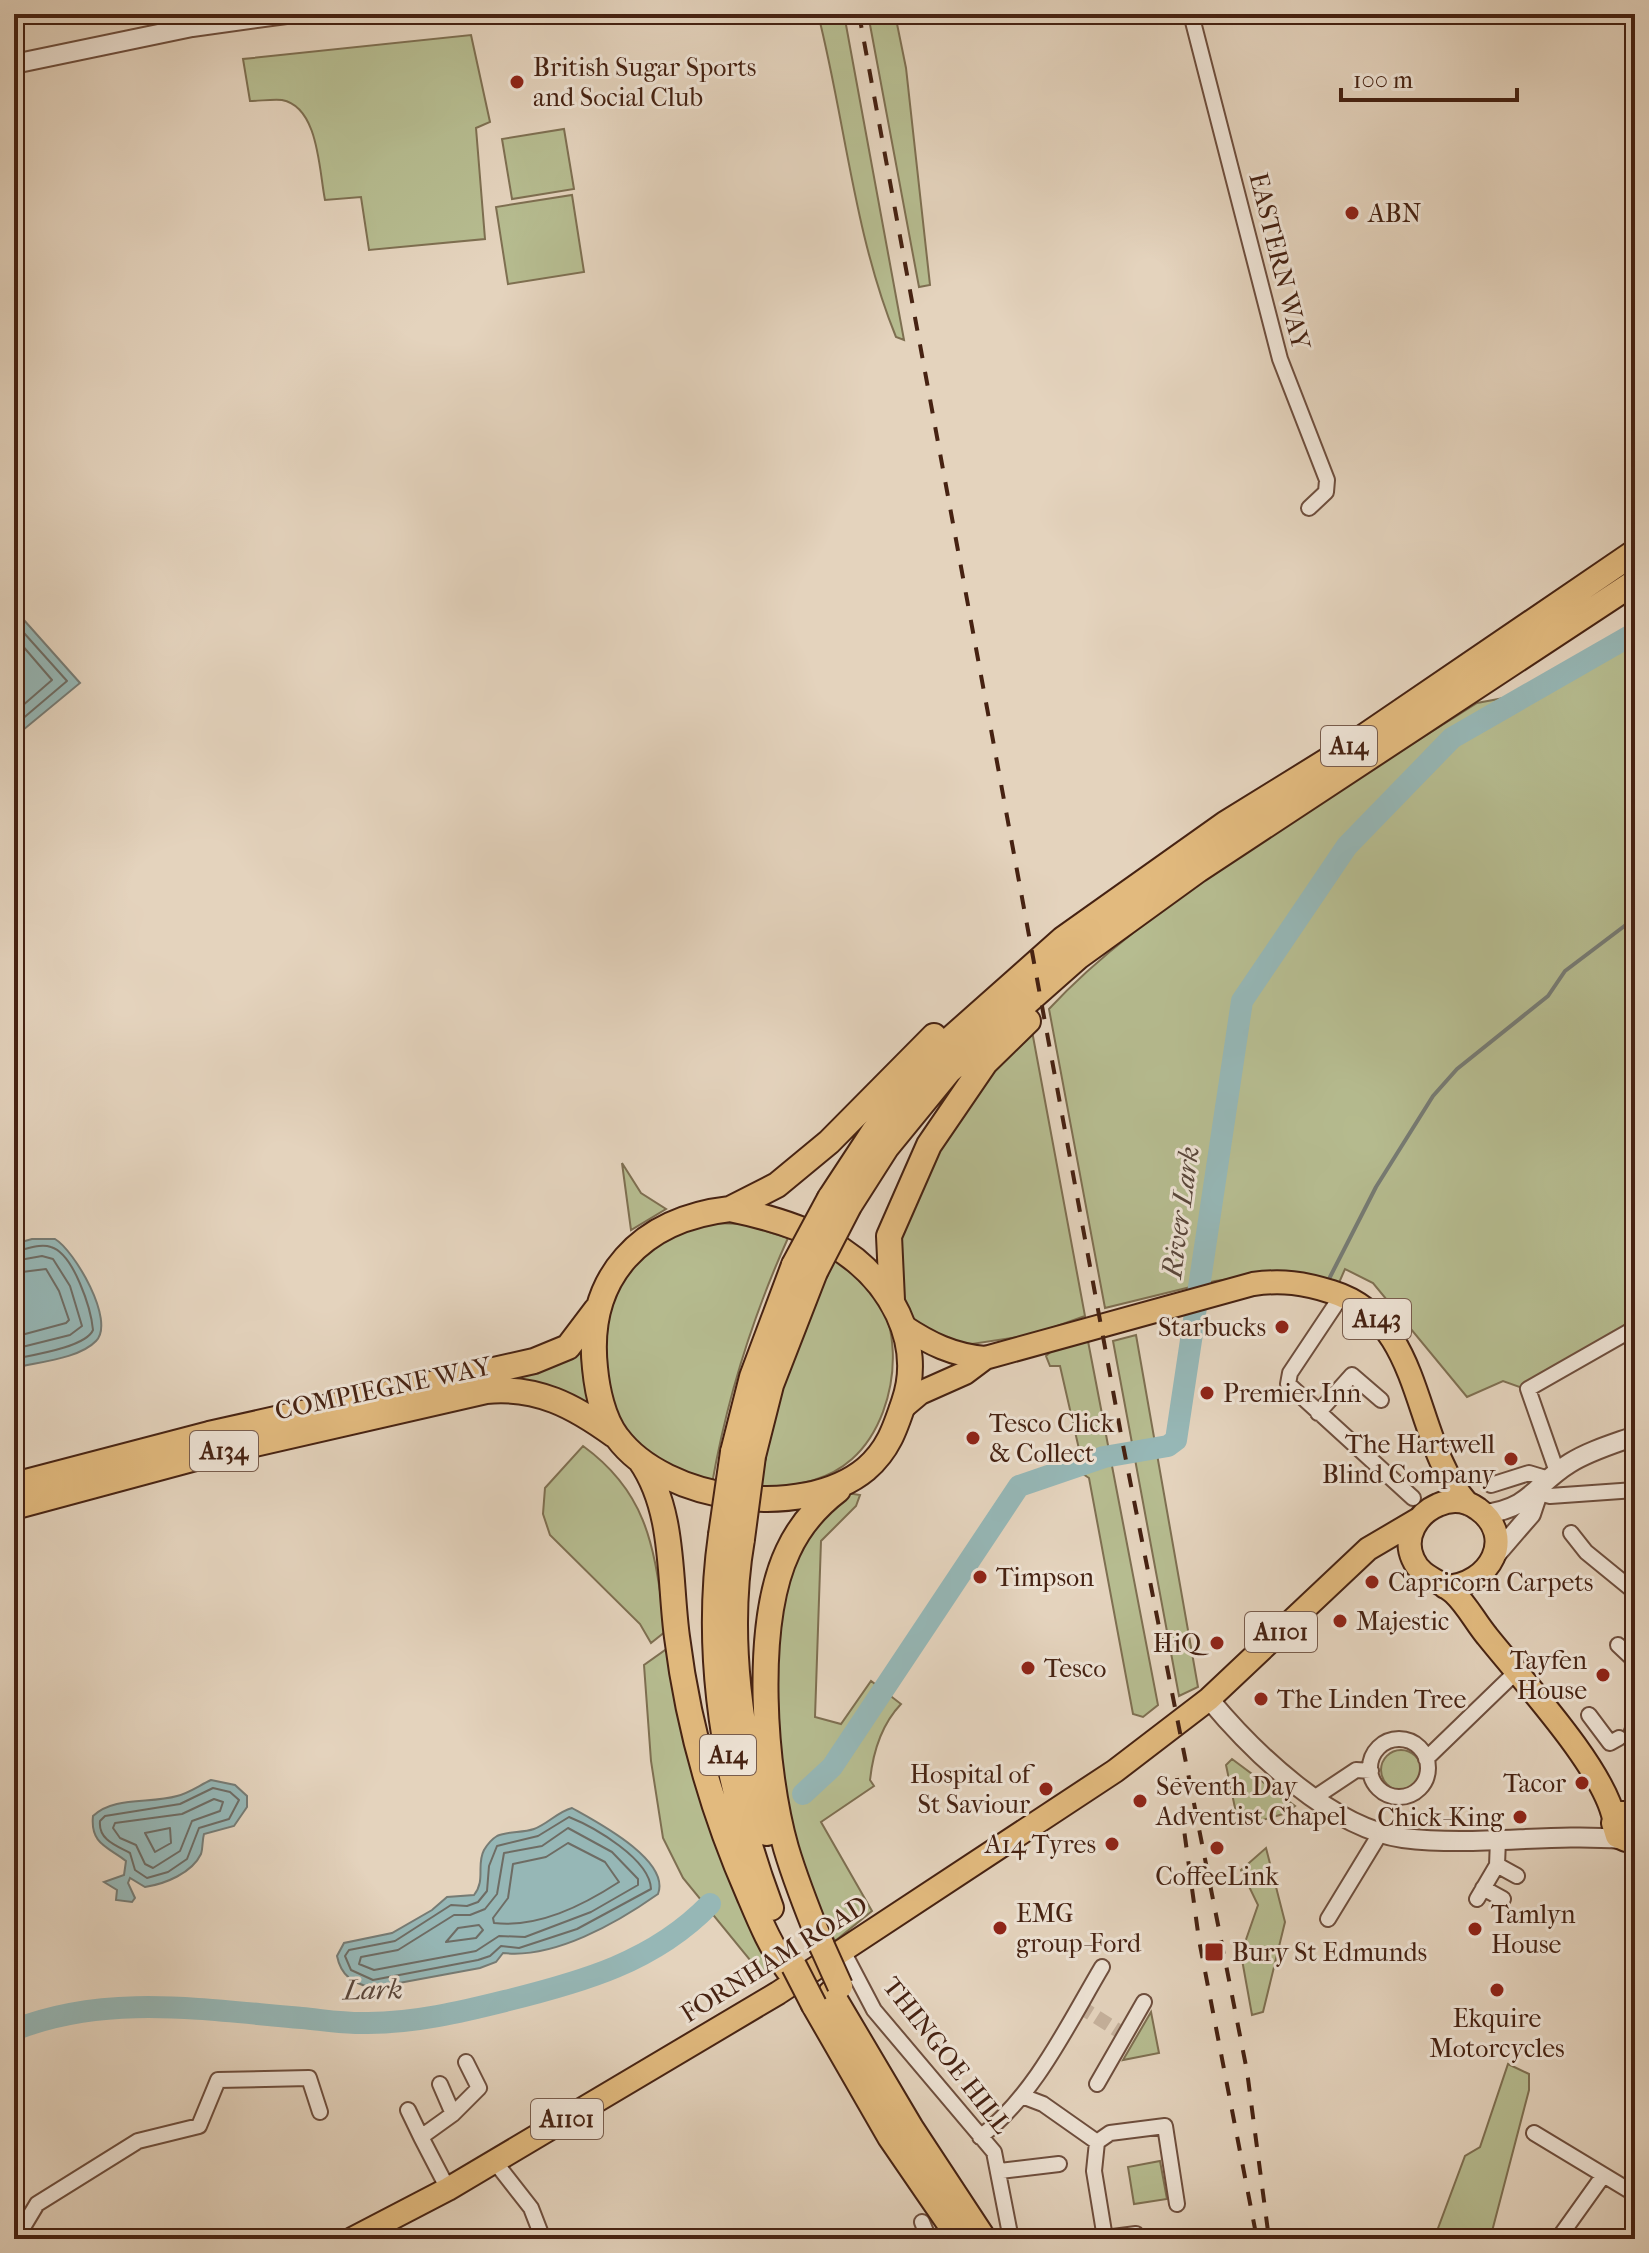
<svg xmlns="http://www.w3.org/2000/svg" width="1649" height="2253" viewBox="0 0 1649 2253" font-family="'IM FELL French Canon',serif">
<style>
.green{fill:#b6bc90;stroke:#7e6f51;stroke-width:2}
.water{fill:#96b7b6;stroke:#767b74;stroke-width:2}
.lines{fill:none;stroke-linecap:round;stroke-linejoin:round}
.shore{stroke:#6e6c64;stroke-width:2}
.stream{stroke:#767b74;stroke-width:4}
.river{stroke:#96b7b6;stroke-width:22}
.minor-tunnel{stroke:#c4b09b;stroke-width:14;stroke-dasharray:14 7;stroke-linecap:butt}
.minor-casing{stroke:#6e4e3d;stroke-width:18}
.tertiary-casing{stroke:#6e4e3d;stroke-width:22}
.primary-casing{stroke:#462212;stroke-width:26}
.trunk-casing{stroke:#462212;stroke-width:28}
.minor{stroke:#ede2d4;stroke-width:14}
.tertiary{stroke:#ede2d4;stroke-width:18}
.primary{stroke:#e2ba7e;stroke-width:22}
.trunk{stroke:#e2ba7e;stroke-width:24}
.rail{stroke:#462212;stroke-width:4;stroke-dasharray:14 14;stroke-linecap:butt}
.trunk-bridge-casing{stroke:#462212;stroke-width:28;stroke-linecap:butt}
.trunk-bridge{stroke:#e2ba7e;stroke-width:24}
.poi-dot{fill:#8f2418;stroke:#ede2d4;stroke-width:3}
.labels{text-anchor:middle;stroke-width:6;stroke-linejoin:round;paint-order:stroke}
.shield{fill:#ede2d4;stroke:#785c4c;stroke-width:2}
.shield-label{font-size:24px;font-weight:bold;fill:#462212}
.poi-label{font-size:26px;fill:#462212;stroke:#ede2d4;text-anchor:start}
.street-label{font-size:26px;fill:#462212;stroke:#ede2d4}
.water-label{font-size:28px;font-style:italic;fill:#5a473b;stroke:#ede2d4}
</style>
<rect width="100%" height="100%" fill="#e4d3bd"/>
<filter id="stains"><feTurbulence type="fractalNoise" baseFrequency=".0025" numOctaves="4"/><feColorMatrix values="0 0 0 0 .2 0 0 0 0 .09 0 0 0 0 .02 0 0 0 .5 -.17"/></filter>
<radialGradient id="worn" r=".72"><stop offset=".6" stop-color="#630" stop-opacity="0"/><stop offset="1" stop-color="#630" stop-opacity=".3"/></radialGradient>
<path class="green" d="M818,14h26l60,326 -8,-3c-42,-103 -51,-217 -78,-323z
M868,14h27l11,54 24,217 -11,2z
M471,35l19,87 -14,6 9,111 -116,11 -8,-53 -36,3c-6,-29 -6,-93 -43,-100 -10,-1 -22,1 -32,1l-7,-42z
M564,129l10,60 -62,10 -10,-60z
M572,195l12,77 -76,12 -12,-77z
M1635,626v698l-110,65 -22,-8 -36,16 -94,-114 -28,-14 -7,16 -59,-12 -64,8 -110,27 -56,-299c52,-56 113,-99 176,-143 82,-57 167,-109 252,-163l32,-6z
M1032,1031l53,285 -53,19 -80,12 -40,-25 -11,-30 -2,-61 39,-88 57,-79z
M622,1163l19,30 25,16 -35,21z
M712,1223l31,1 45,14c-36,80 -61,160 -76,246l-56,-20 -48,-56 -3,-102 36,-51 40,-24z
M833,1260c80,28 73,151 19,199 -27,24 -58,26 -92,31l22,-124z
M1136,1335l62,352 -19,9 -66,-355z
M1087,1336l71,369 -15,12 -10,-3 -44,-236 -12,-8 2,-21 -19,-83h-10l-4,-10 15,-14z
M580,1340l3,34 12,39 -91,-36z
M583,1446c69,50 71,108 83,185l-15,12 -11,-19 -90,-89 -7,-21 2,-26z
M847,1493l13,2 -4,11 -35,35 -6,176 26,7 30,-43 30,23c-19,20 -28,48 -31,76l4,6 -53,36 51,89 -37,30 -21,-40 -17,-45 -25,-144 14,-132 23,-54z
M668,1648l69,245 35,78 -8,6 -81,-99 -20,-40 -12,-77 -7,-96z
M1381 1770a20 20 0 1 1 40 0a20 20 0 1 1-40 0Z
M1232,1759l63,47 -12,8 -44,13 -13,-62z
M1266,1848l19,74 -22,90 -11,3 -11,-61 17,-49 -17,-35z
M1151,2012l8,41 -36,7z
M1508,2064l21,10v16l-39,149h-56l31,-83 15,-9z
M1160,2161l7,38 -33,5 -6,-37z"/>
<path class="water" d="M23,619l57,64 -63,52 -3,-108z
M32,1239h23c19,11 61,82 41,102 -17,18 -59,21 -82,27v-124z
M211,1780l24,5 12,11v11l-13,19 -30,8c-2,7 -1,14 -3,20 -9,19 -36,30 -56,33l-15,-9 -2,5 7,15 -3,4 -16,-2 1,-10 -13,-8 20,-7 2,-14c-18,-14 -36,-17 -33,-45 21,-20 57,-12 84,-20 12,-3 23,-11 34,-16z
M572,1808c23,13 99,52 86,86 -41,29 -104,65 -155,59l-7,9 -16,6 -108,20c-19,-5 -31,-12 -35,-32l7,-13 48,-10 40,-23 15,-13 27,-2c12,-15 2,-30 10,-45 3,-5 8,-11 13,-14 11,-5 25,-3 37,-7 14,-5 23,-17 38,-21z"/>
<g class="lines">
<path class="shore" d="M14,633h10l43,48 -53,45
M14,643l7,1 31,36 -38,33
M14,1251c12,-1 25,-8 37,-4 23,7 40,62 42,83 -7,17 -60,25 -79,29
M14,1261l28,-5 11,3 17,27 12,40 -12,9 -56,14
M14,1273l32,-4 13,22 10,29 -3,3 -52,14
M213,1788l17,4 9,8 -10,19 -30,9 -12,31 -19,13 -21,6 -12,-8 -5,-17c-13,-7 -32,-13 -30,-32l5,-5 75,-12z
M214,1799l9,3 -3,9 -28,10 -12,30 -27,17 -8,-4 -9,-19 -16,-7 -7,-10 2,-5 67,-9z
M569,1817c25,10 81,42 82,72l-74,40 -58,19 -18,-2 -11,10 -12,4 -105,20 -22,-10 -6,-14 4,-6 46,-9 56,-36 16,1 11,-4 9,-11 2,-25 8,-20 41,-10z
M170,1828l1,15 -16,9 -10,-19z
M568,1828l44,24 26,27v6l-47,27 -66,25 -26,-1 -23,15 -102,19 -15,-6 2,-7 37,-7 56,-35h16l15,-6 12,-15 7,-41 38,-7z
M568,1843l37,19 14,20c-37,24 -81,46 -125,41l-1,-5 15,-20 5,-34 33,-7z
M479,1925l4,5 -7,8 -30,4 12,-14z"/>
<path class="stream" d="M1330,1277l46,-90 57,-91 24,-27 91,-73 17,-25 70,-53
M1635,2151l-8,15 8,7"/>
<path class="river" d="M803,1794l29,-27 187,-281 85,-29 64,-11 8,-6 66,-439 105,-155 105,-108 183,-105
M14,2030c93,-37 191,-20 288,-12 21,2 44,6 66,5 46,0 93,-11 137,-22 77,-19 149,-39 205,-97"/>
<path class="minor-tunnel" d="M1079,2006l46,29"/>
<defs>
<path id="minor" d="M1191,14l89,345 47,121 -1,12 -17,16
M1342,1295l-52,78 -2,11 125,114
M1318,1413l34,-38 29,25
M1557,1472l-29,-83 107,-61
M1491,1485l38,-12 20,6
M1538,1493l12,3 85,-6
M1571,1533l15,19 49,40
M1618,1645l17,16
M1589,1715l21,28 9,-5
M1632,1731l3,-2
M1370 1768a29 29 0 1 1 58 0a29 29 0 1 1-58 0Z
M1426,1759l91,-88
M1314,1798l42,-28 15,1
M1497,1865l20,11
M1483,1888l20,11
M1477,1899l20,-34 1,-25
M1328,1919l53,-87
M843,1951l31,59 120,142 17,87
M440,2084l13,30
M1097,2084l47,-82
M1022,2096l21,8 54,38
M408,2110l13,27
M1534,2133l101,61
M980,2137c55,-42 87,-111 122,-170
M495,2162l36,46 12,31
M1000,2171l59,-7
M448,2189l-27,-52 32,-23 26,-26 -13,-26
M922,2222l7,17
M1136,2234l-31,4 -11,-67 3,-29 13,-9 55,-7 12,78
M16,2239l21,-35 101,-63 61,-15 19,-46 91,-2 11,34
M1558,2239l45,-63"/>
<path id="tertiary" d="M14,64l178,-37 94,-13
M1484,1514c48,-6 50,-29 86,-51 19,-12 43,-19 65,-27
M1493,1558l38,-44 7,-21
M1209,1699c44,53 122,129 194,139 73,9 146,-5 218,1"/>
<path id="primary" d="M903,1326c27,18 50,29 82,32
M901,1409l19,-16 45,-20 20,-15 268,-74c29,-4 51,-1 79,8 94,29 79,148 135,211
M1445,1587c46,-2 71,-51 33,-78 -12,-9 -27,-10 -40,-4 -21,9 -35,32 -25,54 8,19 27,21 41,34 13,12 22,30 33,43 35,44 117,132 127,183
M1635,1813h-15l-7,10 4,13 9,4 9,-2
M352,2239l96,-50 330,-196 337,-222 94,-72 159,-150 51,-30"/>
<path id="trunk" d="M830,1198l44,-67 73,-89 116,-103 162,-115 118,-73 292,-199
M849,1206l37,-58 63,-77 129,-114 120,-87 437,-288
M730,1209c68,14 136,38 168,105 13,28 16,59 6,88 -9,27 -16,48 -38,67 -63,52 -201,33 -249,-32 -14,-18 -20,-48 -22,-69 -10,-92 47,-149 135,-159z
M730,1209l47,-24 52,-43 105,-106
M892,1300l-3,-64 40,-91 56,-82 43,-42
M733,1452l19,-75 42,-112
M753,1456l18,-71 44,-113
M640,1460c35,50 29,118 37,177 11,89 36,176 72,258 11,26 22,53 39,75
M14,1485l195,-51 325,-73 34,-14 28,-37
M14,1507l193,-52 279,-64c51,-5 88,15 128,44
M721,1535c-18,126 6,255 50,373
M742,1539c-17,98 -1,199 25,294
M822,1946c-13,-32 -26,-64 -36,-98 -22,-77 -33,-223 2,-297 11,-24 29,-45 50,-61
M831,1993l80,135 73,111
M814,2005l76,132 70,102"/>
</defs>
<use href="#minor" class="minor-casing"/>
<use href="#tertiary" class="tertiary-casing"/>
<use href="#primary" class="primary-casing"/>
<use href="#trunk" class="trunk-casing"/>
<use href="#minor" class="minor"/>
<use href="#tertiary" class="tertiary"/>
<use href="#primary" class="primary"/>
<use href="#trunk" class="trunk"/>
<path class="rail" d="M859,14l264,1431 124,626 22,168
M1177,1778l22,162 58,299"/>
<defs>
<path id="trunk-bridge" d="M794,1265l36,-67
M815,1272l34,-66
M721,1535l12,-83
M742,1539l11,-83
M822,1946l18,40
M794,1966l20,39"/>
</defs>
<use href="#trunk-bridge" class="trunk-bridge-casing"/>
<use href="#trunk-bridge" class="trunk-bridge"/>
</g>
<g class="poi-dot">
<circle cx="517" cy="82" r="8"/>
<circle cx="1352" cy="213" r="8"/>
<circle cx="1282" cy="1327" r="8"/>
<circle cx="1207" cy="1393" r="8"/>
<circle cx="973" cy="1438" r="8"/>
<circle cx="1511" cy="1459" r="8"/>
<circle cx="980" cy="1577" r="8"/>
<circle cx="1372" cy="1582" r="8"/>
<circle cx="1340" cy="1621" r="8"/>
<circle cx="1217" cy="1643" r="8"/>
<circle cx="1028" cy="1668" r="8"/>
<circle cx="1603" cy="1675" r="8"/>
<circle cx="1261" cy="1699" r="8"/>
<circle cx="1582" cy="1783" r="8"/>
<circle cx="1046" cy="1789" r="8"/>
<circle cx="1140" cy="1801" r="8"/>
<circle cx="1520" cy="1817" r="8"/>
<circle cx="1112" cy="1844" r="8"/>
<circle cx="1217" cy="1848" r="8"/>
<circle cx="1000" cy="1928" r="8"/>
<circle cx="1475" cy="1929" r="8"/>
<rect x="1204" y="1942" width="20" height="20" rx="4"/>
<circle cx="1497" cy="1990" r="8"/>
</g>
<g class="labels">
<g class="shield">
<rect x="1321" y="726" width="56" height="40" rx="6"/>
<rect x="1343" y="1299" width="68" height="40" rx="6"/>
<rect x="190" y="1431" width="68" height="40" rx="6"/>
<rect x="1245" y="1612" width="72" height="40" rx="6"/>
<rect x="700" y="1735" width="56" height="40" rx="6"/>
<rect x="531" y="2099" width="72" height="40" rx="6"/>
</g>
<g class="shield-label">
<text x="1349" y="754">A14</text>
<text x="1377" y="1327">A143</text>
<text x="224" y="1459">A134</text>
<text x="1281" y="1640">A1101</text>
<text x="728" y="1763">A14</text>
<text x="567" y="2127">A1101</text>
</g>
<g class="poi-label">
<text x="533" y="76">British Sugar Sports<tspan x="533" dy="30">and Social Club</tspan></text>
<text x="1368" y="222">ABN</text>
<text x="1266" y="1336" text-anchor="end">Starbucks</text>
<text x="1223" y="1402">Premier Inn</text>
<text x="989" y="1432">Tesco Click<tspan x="989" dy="30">&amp; Collect</tspan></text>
<text x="1495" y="1453" text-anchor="end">The Hartwell<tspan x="1495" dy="30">Blind Company</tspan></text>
<text x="996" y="1586">Timpson</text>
<text x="1388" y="1591">Capricorn Carpets</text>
<text x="1356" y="1630">Majestic</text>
<text x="1201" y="1652" text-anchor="end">HiQ</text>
<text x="1587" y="1669" text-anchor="end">Tayfen<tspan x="1587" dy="30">House</tspan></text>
<text x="1044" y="1677">Tesco</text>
<text x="1277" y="1708">The Linden Tree</text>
<text x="1030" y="1783" text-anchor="end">Hospital of<tspan x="1030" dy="30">St Saviour</tspan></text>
<text x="1566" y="1792" text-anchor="end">Tacor</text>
<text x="1156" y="1795">Seventh Day<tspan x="1156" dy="30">Adventist Chapel</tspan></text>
<text x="1504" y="1826" text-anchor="end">Chick-King</text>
<text x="1096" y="1853" text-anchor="end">A14 Tyres</text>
<text x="1217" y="1885" text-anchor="middle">CoffeeLink</text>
<text x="1016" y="1922">EMG<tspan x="1016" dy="30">group-Ford</tspan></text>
<text x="1491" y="1923">Tamlyn<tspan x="1491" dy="30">House</tspan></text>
<text x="1232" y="1961">Bury St Edmunds</text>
<text x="1497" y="2027" text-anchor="middle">Ekquire<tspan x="1497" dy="30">Motorcycles</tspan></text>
</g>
<g class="street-label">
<text transform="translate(1280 261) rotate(76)" y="9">EASTERN WAY</text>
<text transform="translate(383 1388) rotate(-12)" y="9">COMPIEGNE WAY</text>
<text transform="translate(774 1959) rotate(-32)" y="9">FORNHAM ROAD</text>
<text transform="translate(947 2055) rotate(52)" y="9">THINGOE HILL</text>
</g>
<g class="water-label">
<text transform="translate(1180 1212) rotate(-82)" y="10">River Lark</text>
<text transform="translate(373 1989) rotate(-1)" y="10">Lark</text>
</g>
</g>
<rect width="1649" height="2253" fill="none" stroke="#e4d3bd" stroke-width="48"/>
<rect x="16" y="16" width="1617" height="2221" fill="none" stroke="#462212" stroke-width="4"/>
<rect x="24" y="24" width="1601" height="2205" fill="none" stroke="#462212" stroke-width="2"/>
<path d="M1341 88v12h176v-12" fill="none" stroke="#462212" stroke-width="4"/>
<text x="1353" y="88" font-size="24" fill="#462212" stroke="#ede2d4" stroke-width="6" paint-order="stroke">100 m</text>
<rect width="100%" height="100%" filter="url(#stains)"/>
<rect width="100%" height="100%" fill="url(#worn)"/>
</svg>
